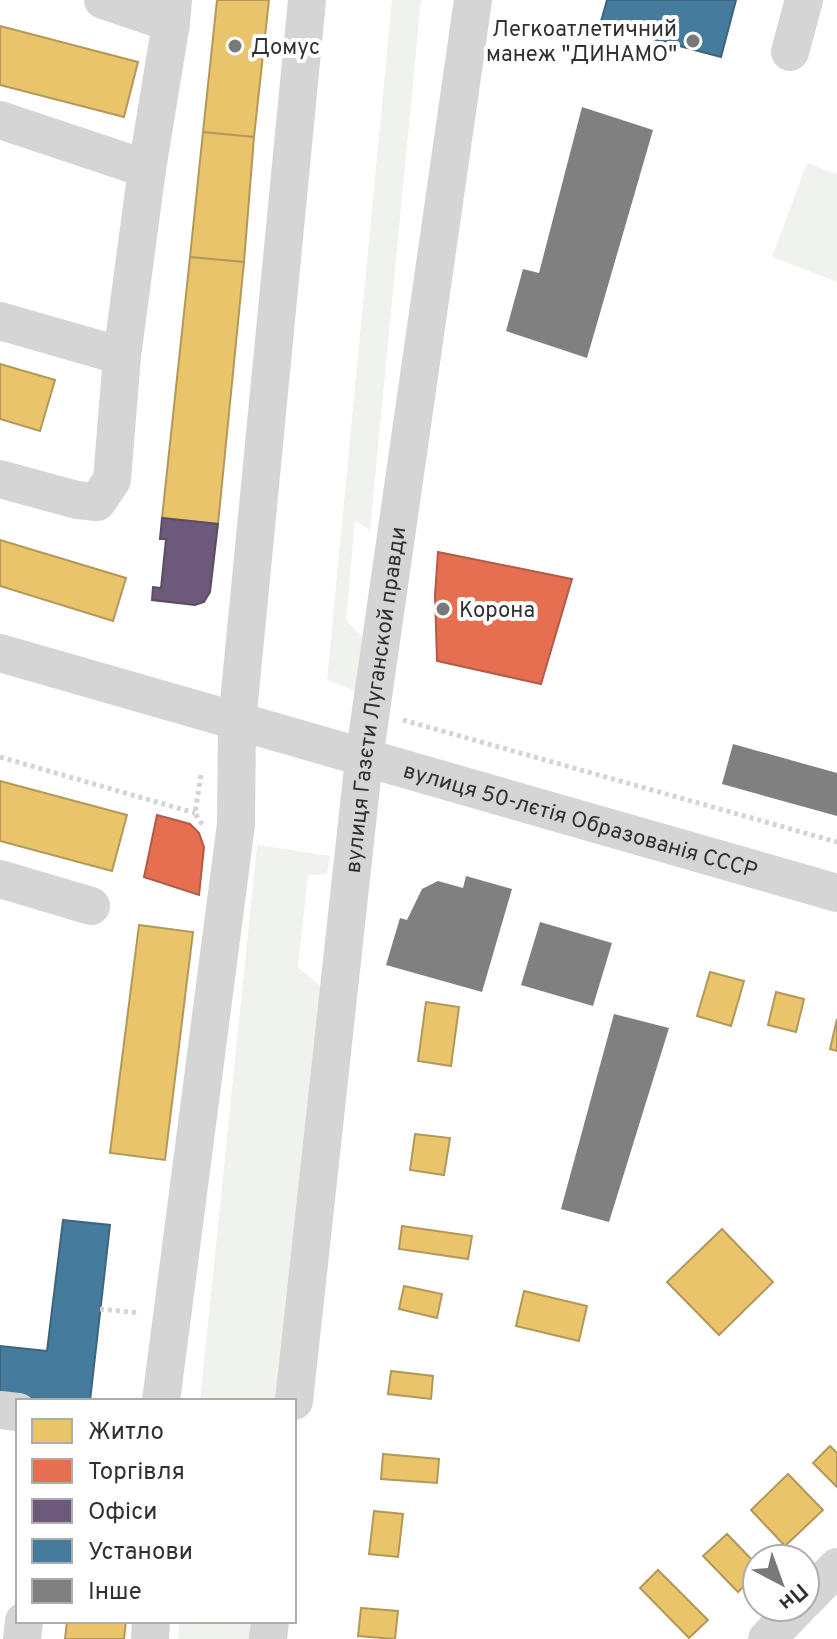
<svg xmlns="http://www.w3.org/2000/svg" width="837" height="1639" viewBox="0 0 837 1639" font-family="Overpass,sans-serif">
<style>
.green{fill:#f0f3ed}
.homes{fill:#e9c46a;stroke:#b29859;stroke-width:2}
.shops{fill:#e76f51;stroke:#b05c47;stroke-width:2}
.offices{fill:#6d597a;stroke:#5b4d64;stroke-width:2}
.public{fill:#457b9d;stroke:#3f657d;stroke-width:2}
.building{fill:#808080}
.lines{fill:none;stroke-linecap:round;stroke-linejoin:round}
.path{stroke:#d4d4d4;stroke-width:5;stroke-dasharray:4 4;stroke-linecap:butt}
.minor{stroke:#d5d5d5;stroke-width:38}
.poi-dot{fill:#797979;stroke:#fff;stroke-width:3}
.labels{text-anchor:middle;stroke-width:8;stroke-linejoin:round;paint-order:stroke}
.poi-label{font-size:22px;fill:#313131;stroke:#fff;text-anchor:start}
.street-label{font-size:22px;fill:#313131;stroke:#fff}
</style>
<rect width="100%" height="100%" fill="#fff"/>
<path class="green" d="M392,0h29l-51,530 -15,-9 -9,99 20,21 -8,51 -31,-12z
M807,163l30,11v108l-65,-25z
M257,845l73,11 -3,18 -19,1 -10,92 23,20 -44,414h-77z
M179,1621h73l-2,18h-72z"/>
<path class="homes" d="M217,0h52l-15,137 -51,-5z
M0,26l138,36 -14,55 -124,-32z
M203,132l51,5 -10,125 -54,-5z
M190,257l54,5 -26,262 -56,-6z
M0,364l55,16 -15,51 -40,-12z
M0,540l126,38 -13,43 -113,-35z
M0,781l127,34 -15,56 -112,-30z
M139,925l54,7 -28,228 -55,-7z
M710,972l34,9 -13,45 -34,-10z
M776,992l28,7 -8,33 -28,-7z
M426,1002l33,5 -8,59 -33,-5z
M837,1019v32l-7,-2z
M415,1134l35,4 -6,37 -34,-5z
M402,1226l70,10 -4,23 -69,-10z
M722,1229l51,53 -54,53 -52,-53z
M404,1286l38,8 -5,24 -38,-9z
M524,1291l63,15 -8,35 -63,-15z
M391,1371l42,5 -2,23 -43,-5z
M830,1446l7,7v34l-24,-24z
M383,1454l56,5 -2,24 -56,-4z
M788,1474l35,36 -38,36 -34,-36z
M374,1511l29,3 -5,43 -29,-3z
M727,1534l30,31v8l-19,19 -35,-36z
M658,1570l50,50 -19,18 -49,-50z
M361,1608l37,3 -3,28 -37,-3z
M67,1621h59l-2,18h-59z"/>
<path class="shops" d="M438,552l134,27 -31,105 -104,-23 -2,-66z
M157,815l33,9 9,9 5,14 -5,48 -55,-18z"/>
<path class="offices" d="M162,518l56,6 -8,68 -6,10 -9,3 -43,-5 1,-13 8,1 5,-49h-6z"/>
<path class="public" d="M607,0h129l-15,57 -121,-32z
M63,1220l47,5 -20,176 -90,-4v-51l47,5z"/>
<path class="building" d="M582,107l71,23 -66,228 -81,-27 17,-62 16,4z
M733,744l104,29v43l-115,-32z
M466,876l46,13 -30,103 -96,-27 14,-47 7,2 15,-31 16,-8 25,7z
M540,922l72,21 -19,63 -72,-21z
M614,1014l55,14 -60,194 -48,-13z"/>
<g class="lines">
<path class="path" d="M403,720l434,122
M0,757l195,56
M201,775l-6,38 8,13
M100,1309l40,4"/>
<g class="minor">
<path d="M103,0l68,23 2,-23"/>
<path d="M790,52l14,-52"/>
<path d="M0,120l147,49 24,-146"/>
<path d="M0,321l122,35"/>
<path d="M0,479l77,21 20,2 15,-22 10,-124 25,-187"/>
<path id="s1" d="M0,653l837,240"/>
<path d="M0,879l91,27"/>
<path d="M161,1401l75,-577 1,-101 70,-723"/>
<path id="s2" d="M294,1401l70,-642 109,-759"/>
<path d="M0,1410l18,2"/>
<path d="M805,1600l32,-33"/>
<path d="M22,1639l2,-18"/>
<path d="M150,1639l1,-18"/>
<path d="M268,1639l2,-18"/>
<path d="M767,1639l31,-32"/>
</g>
</g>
<g class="poi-dot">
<circle cx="693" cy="41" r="8"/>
<circle cx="235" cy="46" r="8"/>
<circle cx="443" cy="609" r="8"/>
</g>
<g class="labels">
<g class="poi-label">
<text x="677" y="36" text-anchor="end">Легкоатлетичний<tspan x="677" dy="25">манеж "ДИНАМО"</tspan></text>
<text x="251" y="54">Домус</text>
<text x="459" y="617">Корона</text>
</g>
<g class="street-label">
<text dy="8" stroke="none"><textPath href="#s2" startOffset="706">вулиця Газєти Луганской правди</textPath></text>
<text dy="8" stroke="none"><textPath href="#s1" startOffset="604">вулиця 50-лєтія Образованія СССР</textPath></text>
</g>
</g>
<rect x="16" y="1399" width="280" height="224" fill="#ffffff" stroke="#adadad" stroke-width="2"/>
<rect x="32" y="1419" width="40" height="24" fill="#e9c46a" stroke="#adadad" stroke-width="2"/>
<text x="88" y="1439" font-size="24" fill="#313131">Житло</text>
<rect x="32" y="1459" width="40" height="24" fill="#e76f51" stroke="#adadad" stroke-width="2"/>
<text x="88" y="1479" font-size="24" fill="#313131">Торгівля</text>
<rect x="32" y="1499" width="40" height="24" fill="#6d597a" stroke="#adadad" stroke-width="2"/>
<text x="88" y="1519" font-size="24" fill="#313131">Офіси</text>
<rect x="32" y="1539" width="40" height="24" fill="#457b9d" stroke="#adadad" stroke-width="2"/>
<text x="88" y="1559" font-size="24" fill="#313131">Установи</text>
<rect x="32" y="1579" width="40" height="24" fill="#808080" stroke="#adadad" stroke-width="2"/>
<text x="88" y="1599" font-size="24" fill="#313131">Інше</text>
<g transform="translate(781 1583) rotate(139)"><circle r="38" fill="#ffffff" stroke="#adadad" stroke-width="2"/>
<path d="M0-6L14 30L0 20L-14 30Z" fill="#797979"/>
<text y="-12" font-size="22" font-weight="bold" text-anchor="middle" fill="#313131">Пн</text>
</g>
</svg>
